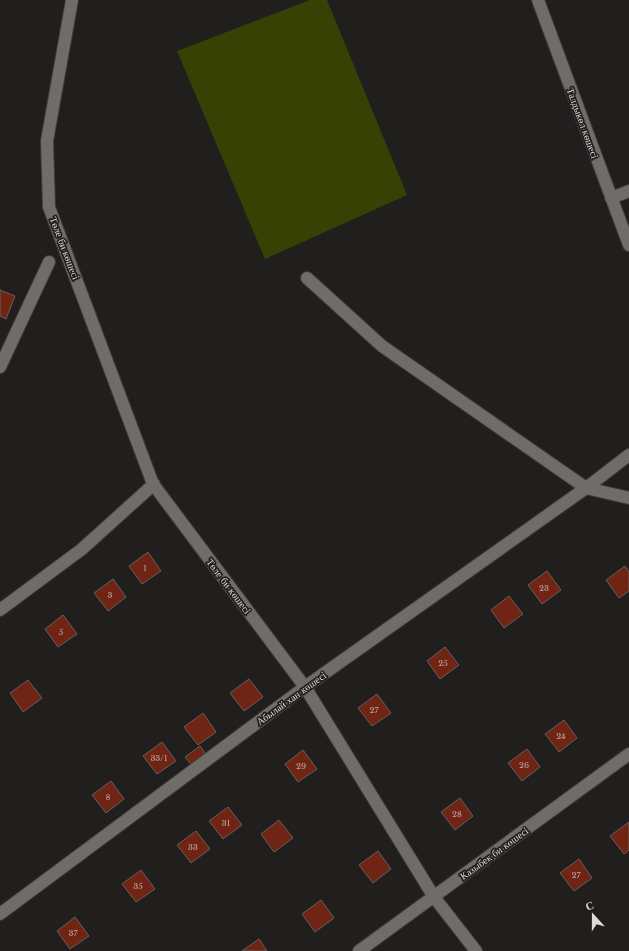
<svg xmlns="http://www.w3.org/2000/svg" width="629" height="951" viewBox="0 0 629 951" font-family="'Libre Baskerville',serif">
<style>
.green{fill:#374104}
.building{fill:#6f2414;stroke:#646060}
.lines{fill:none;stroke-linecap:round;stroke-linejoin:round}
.minor-casing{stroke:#3e3c3b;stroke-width:14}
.minor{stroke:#6f6c6a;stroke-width:12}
.labels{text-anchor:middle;stroke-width:3.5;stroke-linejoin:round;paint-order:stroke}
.number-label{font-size:8px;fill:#c2aea9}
.street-label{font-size:10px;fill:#dedcdb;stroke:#211f1e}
</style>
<rect width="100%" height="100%" fill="#211f1e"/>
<path class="green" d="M310,0h17l80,195 -142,64 -88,-208z"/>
<path class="building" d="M0,290l15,6 -9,23 -6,-3z
M148,552l13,19 -19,13 -13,-18z
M625,566l4,6v19l-10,7 -13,-18z
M547,571l14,19 -19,14 -14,-19z
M113,579l13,18 -18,14 -14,-18z
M509,596l14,18 -19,14 -13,-18z
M63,615l14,19 -19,13 -13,-18z
M445,647l14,18 -19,14 -13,-18z
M249,679l14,18 -19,14 -14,-18z
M28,680l14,18 -19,14 -13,-19z
M377,694l14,19 -19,13 -14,-18z
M203,713l13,19 -18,13 -14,-18z
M564,720l13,18 -18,14 -14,-18z
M162,742l14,19 -19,13 -14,-18z
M200,746l5,7 -14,11 -6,-7z
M527,749l13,18 -18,14 -14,-18z
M303,750l14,19 -19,13 -13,-18z
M111,781l13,18 -18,14 -14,-18z
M460,798l13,18 -18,14 -14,-18z
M228,807l14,18 -19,14 -14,-18z
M279,820l14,18 -19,14 -13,-18z
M629,822v28l-5,4 -14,-18z
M196,831l14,18 -19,14 -14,-18z
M378,851l13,18 -18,14 -14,-18z
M579,859l13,19 -18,13 -14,-18z
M141,870l14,19 -19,13 -14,-18z
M321,900l13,18 -19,14 -13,-18z
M75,917l14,19 -19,13 -13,-18z
M259,939l8,12h-25z"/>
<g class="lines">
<defs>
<path id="minor" d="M72,0l-25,141 2,66 104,277 152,203 129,210 42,54
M538,0l91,245
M611,198l18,-7
M307,278l75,68 204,142 43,10
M0,367l49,-105
M0,610l82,-61 72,-65
M0,914l305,-227 281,-199 43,-33
M359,951l270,-197"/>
</defs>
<use href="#minor" class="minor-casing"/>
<use href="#minor" class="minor"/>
</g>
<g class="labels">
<g class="number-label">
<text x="145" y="571">1</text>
<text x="544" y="591">23</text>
<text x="110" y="598">3</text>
<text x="61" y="635">5</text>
<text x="443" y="666">25</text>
<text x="374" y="713">27</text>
<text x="561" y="739">24</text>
<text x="159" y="761">33/1</text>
<text x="524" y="768">26</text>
<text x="301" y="769">29</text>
<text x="108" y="800">8</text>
<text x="457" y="817">28</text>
<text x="226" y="826">31</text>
<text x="193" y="850">33</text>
<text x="576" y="878">27</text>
<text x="138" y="889">35</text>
<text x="73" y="936">37</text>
</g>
<g class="street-label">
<text transform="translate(583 123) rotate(70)" y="4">Талдыкөл көшесі</text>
<text transform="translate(65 248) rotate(69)" y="4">Төле би көшесі</text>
<text transform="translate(229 586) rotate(53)" y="4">Төле би көшесі</text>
<text transform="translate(291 698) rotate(-36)" y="4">Абылай хан көшесі</text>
<text transform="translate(494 853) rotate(-36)" y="4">Казыбек би көшесі</text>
</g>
</g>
<g transform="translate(593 915) rotate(339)" stroke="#211f1e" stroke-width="3" paint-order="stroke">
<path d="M0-3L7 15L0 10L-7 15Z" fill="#dedcdb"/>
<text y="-6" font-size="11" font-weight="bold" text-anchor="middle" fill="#dedcdb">С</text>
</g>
</svg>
